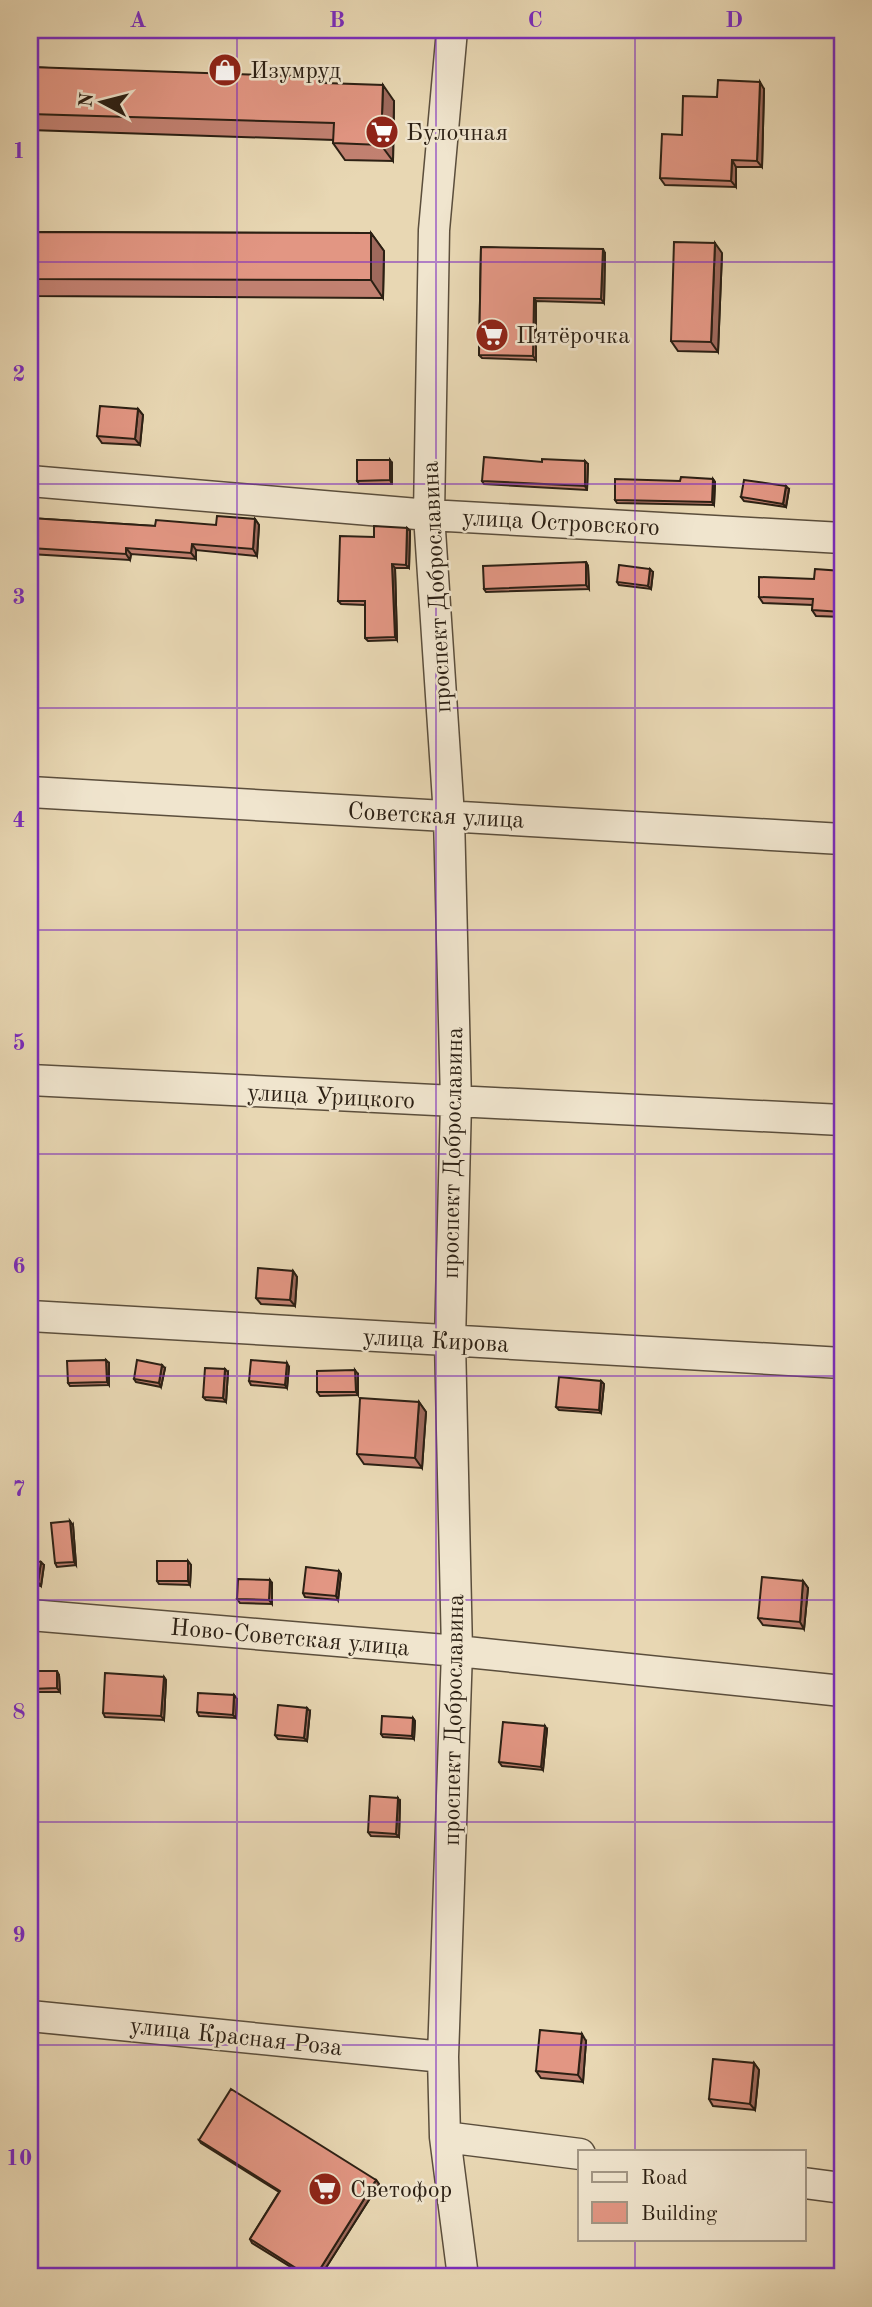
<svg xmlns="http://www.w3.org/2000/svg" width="872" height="2307" viewBox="0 0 872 2307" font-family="'Old Standard TT',serif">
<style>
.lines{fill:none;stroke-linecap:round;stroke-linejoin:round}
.minor-casing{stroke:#5b4e3c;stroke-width:33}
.minor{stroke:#f0e5ce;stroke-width:30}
.wall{fill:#c28171;stroke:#2c2014;stroke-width:2}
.shaded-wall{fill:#9e695c;stroke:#2c2014;stroke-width:2}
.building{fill:#e29683;stroke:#2c2014;stroke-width:2}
.grid{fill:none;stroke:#7b2cbf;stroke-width:2;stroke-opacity:0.55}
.labels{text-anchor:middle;stroke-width:5;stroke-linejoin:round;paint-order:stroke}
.poi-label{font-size:24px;fill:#2c2014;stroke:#f0e5ce;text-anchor:start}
.street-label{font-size:24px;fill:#2c2014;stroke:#f0e5ce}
.neatline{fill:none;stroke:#7b2cbf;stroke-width:2.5}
.grid-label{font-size:23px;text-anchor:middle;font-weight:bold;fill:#7b2cbf}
</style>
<rect width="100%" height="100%" fill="#e8d7b3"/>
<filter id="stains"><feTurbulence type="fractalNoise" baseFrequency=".00286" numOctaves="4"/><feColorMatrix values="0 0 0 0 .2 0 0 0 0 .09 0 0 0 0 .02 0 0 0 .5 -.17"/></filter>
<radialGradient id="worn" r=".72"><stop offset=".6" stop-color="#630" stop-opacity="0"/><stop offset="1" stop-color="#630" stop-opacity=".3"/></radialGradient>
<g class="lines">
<defs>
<path id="minor" d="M452,30l-18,200 -5,285 20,301 7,286 -6,239 7,310 -14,406 2,80 18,140
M30,481l399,34 413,23
M30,792l812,47
M30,1080l812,40
M30,1316l812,47
M30,1615l427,36 385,40
M30,2016l413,41
M445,2137l135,17
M804,2183l38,5"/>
</defs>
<use href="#minor" class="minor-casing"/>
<use href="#minor" class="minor"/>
</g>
<path class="wall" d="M30,67l299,16 65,18 -1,60 -48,-1 -12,-17 1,-3 -304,-10z
M764,89l-2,78h-26v20l-71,-2 -5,-7 22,-43 35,-38z
M30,232l341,1 13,18 -1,47 -353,-2z
M481,247l124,6 -1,50 -68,-2v59l-54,-2 -3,-3z
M722,253l-4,99 -40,-1 -7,-10z
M138,409l5,6 -3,30 -38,-2 -5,-7z
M542,462l46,2 -1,26 -103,-6 -2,-3z
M392,463v21h-33l-2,-3z
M713,479l2,3 -1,23 -97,-2 -2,-3z
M789,489l-3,18 -42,-6 -3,-4z
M30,518l125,8 61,-1 39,-6 4,6 -2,31 -61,-6v9l-65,-5 -1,6 -100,-6z
M407,528l3,3 -1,37h-14l2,72 -29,1 -3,-3v-33l-24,-1 -3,-3 36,-64z
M586,562l2,4 1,23 -103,3 -2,-3z
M842,571v46l-26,-1 -4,-6 1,-5 -50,-2 -4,-6z
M653,572l-2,17 -32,-4 -2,-3z
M293,1271l4,6 -2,29 -34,-2 -5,-6z
M109,1363v22l-39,1 -2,-3z
M289,1367l-2,21 -36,-3 -2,-4z
M165,1368l-4,19 -25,-5 -2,-3z
M228,1372l-2,30 -20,-2 -3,-3z
M358,1374v21l-38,1 -3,-4z
M601,1381l3,3 -3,29 -42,-3 -3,-3z
M419,1402l7,10 -4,56 -58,-4 -7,-10z
M73,1525l3,40 -19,2 -2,-4z
M30,1560l14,5 -3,21 -11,-2z
M188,1561l3,4 -1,20 -31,-1 -2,-3z
M339,1571l2,3 -3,26 -33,-3 -2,-4z
M803,1581l5,7 -4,41 -41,-4 -5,-7z
M272,1583v21l-32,-1 -3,-4z
M30,1671l29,4 1,17h-30z
M164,1677l2,3 -2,40 -59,-3 -2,-4z
M234,1695l3,4 -1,19 -37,-2 -2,-4z
M310,1711l-3,30 -29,-2 -3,-4z
M413,1718l2,3 -1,18 -31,-2 -2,-3z
M547,1729l-4,41 -41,-4 -3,-4z
M400,1801l-1,36 -28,-1 -3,-4z
M586,2041l-3,41 -42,-4 -5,-7z
M754,2063l5,7 -4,40 -42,-4 -4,-7z
M199,2140l177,40 3,4 -59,93h-13l-55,-34 -2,-4 29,-47 -78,-49z"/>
<path class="shaded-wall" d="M760,82l4,7 -2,78 -5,-6z
M383,85l11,16 -1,60 -12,-16z
M732,160l4,7v20l-5,-6z
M371,233l13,18 -1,47 -12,-18z
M715,243l7,10 -4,99 -7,-10z
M603,249l2,4 -1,50 -3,-4z
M534,298l2,3v59l-3,-4z
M138,409l5,6 -3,30 -5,-6z
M390,460l2,3v21l-2,-4z
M585,461l3,3 -1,26 -2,-4z
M713,479l2,3 -1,23 -2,-3z
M786,486l3,3 -3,18 -3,-3z
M255,519l4,6 -2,31 -4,-7z
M407,528l3,3 -1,37 -3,-3z
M192,544l4,6v9l-5,-6z
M126,548l5,6 -1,6 -4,-6z
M586,562l2,4 1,23 -3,-4z
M392,564l3,4 2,72 -2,-3z
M650,569l3,3 -2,17 -3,-3z
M293,1271l4,6 -2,29 -5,-6z
M31,1355l3,3 -1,39 -3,-4z
M106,1360l3,3v22l-2,-3z
M287,1363l2,4 -2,21 -2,-3z
M162,1365l3,3 -4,19 -2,-4z
M225,1369l3,3 -2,30 -3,-4z
M355,1370l3,4v21l-2,-3z
M601,1381l3,3 -3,29 -2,-3z
M419,1402l7,10 -4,56 -7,-10z
M70,1521l3,4 3,40 -2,-3z
M188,1561l3,4 -1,20 -2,-4z
M41,1562l3,3 -3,21 -3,-4z
M339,1571l2,3 -3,26 -2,-4z
M270,1580l2,3v21l-3,-4z
M803,1581l5,7 -4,41 -4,-7z
M57,1671l2,4 1,17 -3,-4z
M164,1677l2,3 -2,40 -3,-4z
M234,1695l3,4 -1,19 -3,-3z
M307,1708l3,3 -3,30 -3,-3z
M413,1718l2,3 -1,18 -2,-3z
M545,1726l2,3 -4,41 -2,-3z
M398,1798l2,3 -1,36 -3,-3z
M582,2034l4,7 -3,41 -5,-7z
M754,2063l5,7 -4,40 -5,-6z
M376,2180l3,4 -59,93h-5z"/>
<path class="building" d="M30,67l295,10v6l58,2 -2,60 -48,-2 1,-20 -304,-9z
M718,80l42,2 -3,79 -25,-1 -1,21 -71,-3 2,-44 20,1 1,-39 34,1z
M840,92h2v42h-2z
M30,232l341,1v47l-341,-1z
M674,242l41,1 -4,99 -40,-1z
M481,247l122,2 -2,50 -67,-1 -1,58 -54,-1z
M100,406l38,3 -3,30 -38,-3z
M484,457l58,5v-3l43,2v25l-103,-5z
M357,460h33v20l-33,1z
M681,477l32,2 -1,23 -97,-2v-21l65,2z
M744,480l42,6 -3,18 -42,-7z
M217,516l38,3 -2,30 -61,-5 -1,9 -65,-5v6l-96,-6v-30l125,8 1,-6 60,5z
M374,526l33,2 -1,37 -14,-1 3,73 -30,1v-37h-27l2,-65 34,1z
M586,562v23l-102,4 -1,-23z
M619,565l31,4 -2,17 -31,-4z
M815,569l27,2v41l-30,-2 1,-11 -54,-2v-20l55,2z
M258,1268l35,3 -3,29 -34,-2z
M106,1360l1,22 -39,1 -1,-22z
M137,1360l25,5 -3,18 -25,-4z
M251,1360l36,3 -2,22 -36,-4z
M205,1368l20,1 -2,29 -20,-1z
M355,1370l1,22h-39v-21z
M559,1377l42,4 -2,29 -43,-3z
M360,1398l59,4 -4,56 -58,-4z
M70,1521l4,41 -19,1 -4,-40z
M30,1560l11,2 -3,20 -8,-1z
M157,1561h31v20h-31z
M306,1567l33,4 -3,25 -33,-3z
M762,1577l41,4 -3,41 -42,-4z
M238,1579l32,1 -1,20 -32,-1z
M30,1671h27v17l-27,1z
M105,1673l59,4 -3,39 -58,-3z
M198,1693l36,2 -1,20 -36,-3z
M278,1705l29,3 -3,30 -29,-3z
M382,1716l31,2 -1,18 -31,-2z
M503,1722l42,4 -4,41 -42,-5z
M370,1796l28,2 -2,36 -28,-2z
M540,2030l42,4 -4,41 -42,-4z
M713,2059l41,4 -4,41 -41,-5z
M231,2089l145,91 -61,97h-5l-60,-38 30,-48 -81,-51z"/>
<path class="grid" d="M237,30v2247M436,30v2247M635,30v2121M30,262h812M30,484h812M30,708h812M30,930h812M30,1154h812M30,1376h812M30,1600h812M30,1822h812M30,2045h812M635,2239v38"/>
<defs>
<symbol id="shop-disc" viewBox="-11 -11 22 22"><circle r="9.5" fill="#8f2418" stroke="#f0e5ce"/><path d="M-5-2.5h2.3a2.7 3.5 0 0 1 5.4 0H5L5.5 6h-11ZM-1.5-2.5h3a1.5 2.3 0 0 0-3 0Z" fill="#fff"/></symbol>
<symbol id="supermarket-disc" viewBox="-11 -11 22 22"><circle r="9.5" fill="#8f2418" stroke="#f0e5ce"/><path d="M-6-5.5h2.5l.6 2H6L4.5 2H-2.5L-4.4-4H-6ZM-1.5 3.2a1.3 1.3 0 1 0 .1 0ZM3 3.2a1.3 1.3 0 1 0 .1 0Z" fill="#fff"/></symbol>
</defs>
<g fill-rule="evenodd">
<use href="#shop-disc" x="206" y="51" width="38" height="38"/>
<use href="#supermarket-disc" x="363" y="113" width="38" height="38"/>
<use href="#supermarket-disc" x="473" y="316" width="38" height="38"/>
<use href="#supermarket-disc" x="306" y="2170" width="38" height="38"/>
</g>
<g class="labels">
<g class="poi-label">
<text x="250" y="78">Изумруд</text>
<text x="406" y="140">Булочная</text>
<text x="516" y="343">Пятёрочка</text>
<text x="350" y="2197">Светофор</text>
</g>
<g class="street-label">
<text transform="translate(561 522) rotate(3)" y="8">улица Островского</text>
<text transform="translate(436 587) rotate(-93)" y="8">проспект Доброславина</text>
<text transform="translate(436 815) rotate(3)" y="8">Советская улица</text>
<text transform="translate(331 1096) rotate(3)" y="8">улица Урицкого</text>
<text transform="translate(452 1153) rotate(-89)" y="8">проспект Доброславина</text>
<text transform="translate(436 1340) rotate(3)" y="8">улица Кирова</text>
<text transform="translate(290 1637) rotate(5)" y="8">Ново-Советская улица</text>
<text transform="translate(453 1720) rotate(-89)" y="8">проспект Доброславина</text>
<text transform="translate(236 2036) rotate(6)" y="8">улица Красная Роза</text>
</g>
</g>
<rect width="872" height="2307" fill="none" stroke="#e8d7b3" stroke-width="77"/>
<rect x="578" y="2150" width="228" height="91" fill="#f0e5ce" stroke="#a29684" stroke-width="2"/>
<rect x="592" y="2172" width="35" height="10" fill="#f0e5ce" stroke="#a29684" stroke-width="2"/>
<text x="641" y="2184" font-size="21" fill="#2c2014">Road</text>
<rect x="592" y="2202" width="35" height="21" fill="#e29683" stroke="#a29684" stroke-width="2"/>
<text x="641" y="2220" font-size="21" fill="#2c2014">Building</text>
<g transform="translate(102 102) rotate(277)" stroke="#f0e5ce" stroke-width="5" paint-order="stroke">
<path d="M0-5L12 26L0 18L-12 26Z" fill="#2c2014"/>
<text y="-10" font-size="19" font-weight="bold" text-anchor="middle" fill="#2c2014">N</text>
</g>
<rect x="38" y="38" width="796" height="2230" class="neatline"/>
<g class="grid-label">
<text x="138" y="27">A</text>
<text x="337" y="27">B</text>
<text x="535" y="27">C</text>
<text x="734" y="27">D</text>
<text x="19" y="158">1</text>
<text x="19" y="381">2</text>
<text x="19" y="604">3</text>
<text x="19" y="827">4</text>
<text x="19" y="1050">5</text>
<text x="19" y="1273">6</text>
<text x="19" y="1496">7</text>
<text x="19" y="1719">8</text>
<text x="19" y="1942">9</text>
<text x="19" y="2165">10</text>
</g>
<rect width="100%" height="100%" filter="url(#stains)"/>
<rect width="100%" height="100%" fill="url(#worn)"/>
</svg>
